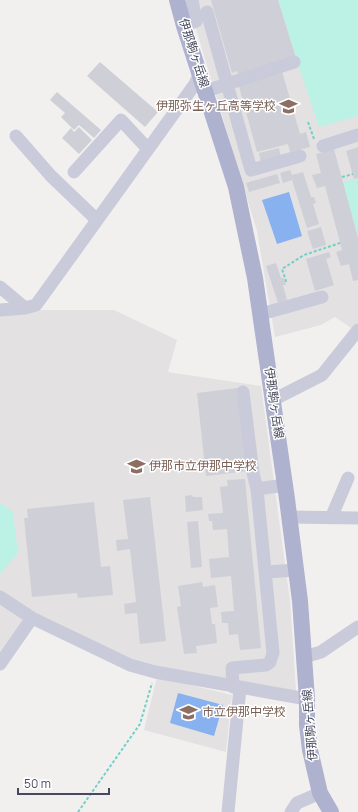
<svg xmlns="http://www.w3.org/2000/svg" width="358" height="812" viewBox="0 0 358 812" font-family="Manrope,'Noto Sans JP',sans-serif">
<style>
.education{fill:#e3e1e1}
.green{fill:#bcf1e5}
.water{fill:#88b1ef}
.building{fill:#cfcfd7}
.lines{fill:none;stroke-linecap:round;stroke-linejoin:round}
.path{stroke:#73d0c7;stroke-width:2;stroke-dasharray:3 2;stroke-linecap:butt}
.minor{stroke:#c9cbda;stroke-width:13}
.major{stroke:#aeb2cf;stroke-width:16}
.labels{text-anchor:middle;stroke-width:3;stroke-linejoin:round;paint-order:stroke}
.street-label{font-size:12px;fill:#474a5e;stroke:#fff}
.education-label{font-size:12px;fill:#785e54;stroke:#fff;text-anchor:start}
</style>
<rect width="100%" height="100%" fill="#f2f0ef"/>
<path class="education" d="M196,0h162v325l-4,5 -19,-13 -14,8 -46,12 -18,-106 -62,-205z
M37,310h77l63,30 -9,32 93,14 29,215 6,90 -109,-18 -55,-13 -91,-43 -41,-25v-278z
M0,601l24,20 -24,35z
M157,677l75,18 -6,57 -82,-22z"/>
<path class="green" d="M278,0h80v116l-39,11 -23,-69z
M358,178v56h-1l-14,-52z
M0,503l13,9 5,41 -18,21z"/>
<path class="water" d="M289,192l13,44 -25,8 -15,-44z
M178,693l45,12 -9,31 -44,-13z"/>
<path class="building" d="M211,0h67l18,58 -58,17 -1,-4 -5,2z
M100,62l58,50 -13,15 -58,-51z
M282,71l18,63 6,-2 4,15 -20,5 -2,-8 -31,8 -19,-69z
M57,92l44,38 -7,8 -15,-13 -5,5 -13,-13 4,-4 -15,-13z
M79,127l13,13 -13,14 -17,-16 9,-10 3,4z
M358,147v31l-4,1 -8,-28z
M279,148l2,10 -20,5 -2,-10z
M334,149l24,89v42l-5,1 -4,-17 -8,2 -5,-14 6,-2 -17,-64 -8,2 -5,-13 9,-2 -5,-19z
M290,170l2,5 11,-3 8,25h3l2,6 -3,1 6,20 -12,4 -15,-48 -9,3 -3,-10z
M277,174l3,9 -31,9 -3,-9z
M321,227l5,18 -13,4 -6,-18z
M329,252l2,5 -5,2 8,26 -19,6 -9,-32z
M276,263l5,15h3l1,3 1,4h-3l4,15 -9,3 -12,-37z
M238,388l10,83 -42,5 -9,-83z
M245,479l16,169 -21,2 -2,-16 -9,1 -1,-12h-6l-1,-11 13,-1 -3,-35 -20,2 -2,-19 20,-2 -2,-28 -14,1 -1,-9h-3l-1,-7 15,-1 -3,-26 8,-1 -1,-6z
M192,495l1,2h9l1,13 -17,2 -1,-16z
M150,497l16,144 -26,3 -3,-31 -12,1 -1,-10 12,-2 -6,-53 -13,2 -1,-11 12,-1 -5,-39z
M94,502l7,65 9,-1 3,29 -35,3 -1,-5 -45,4 -8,-79h4l-1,-9z
M198,521l4,46 -11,1 -4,-46z
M202,582l1,5 12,-2 3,22 -8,1 2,16h3l2,19 -21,3 1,7 -13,1 -7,-47 4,-1 -3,-20z"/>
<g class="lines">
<path class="path" d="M308,122l6,17
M342,177l11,-3
M285,281h1l-4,-12 22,-14 36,-12
M78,812l62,-88 12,-41"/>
<path class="minor" d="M207,12l44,158 49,-14
M184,26l12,-5 -4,-21
M206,91l88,-29
M16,136l35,40 46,44
M323,146l35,-11
M74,172l47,-52 27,29
M0,287l25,21
M0,310l25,-2 11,-3 159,-221 5,-11
M261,314l61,-17
M273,400l49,-25 36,-45
M257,489l28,-4
M290,517l68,1
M331,518l17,-40
M266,572l30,-2
M0,597l32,21 98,47 25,7 152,27
M304,657l17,-5 37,-25
M0,664l32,-46
M233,687l-1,-19 34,-3 4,-3 3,-9 -16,-164 -4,-16 -10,-81
M228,812l12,-124
M291,812l6,-9 23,-10"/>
<path class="major" d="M177,0l7,26 52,161 19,91 32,221 13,102 7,98v26l3,25 10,43 11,19"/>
</g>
<defs>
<symbol id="school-bare" viewBox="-9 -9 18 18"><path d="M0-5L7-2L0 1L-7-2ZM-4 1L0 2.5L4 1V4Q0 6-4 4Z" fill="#8d6e63" stroke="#fff" stroke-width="2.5" paint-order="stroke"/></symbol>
</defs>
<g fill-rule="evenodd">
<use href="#school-bare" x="276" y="94" width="25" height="25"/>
<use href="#school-bare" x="124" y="454" width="25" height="25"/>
<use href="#school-bare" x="176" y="700" width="25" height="25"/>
</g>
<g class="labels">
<g class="street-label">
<text transform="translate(194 53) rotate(72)" y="4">伊那駒ヶ岳線</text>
<text transform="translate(274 403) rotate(82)" y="4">伊那駒ヶ岳線</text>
<text transform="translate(310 725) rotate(-95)" y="4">伊那駒ヶ岳線</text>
</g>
<g class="education-label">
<text x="276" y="110" text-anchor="end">伊那弥生ヶ丘高等学校</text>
<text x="149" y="470">伊那市立伊那中学校</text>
<text x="202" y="716">市立伊那中学校</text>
</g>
</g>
<path d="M18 788v6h91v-6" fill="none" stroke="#474a5e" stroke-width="2"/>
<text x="24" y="788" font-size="12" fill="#474a5e" stroke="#ffffff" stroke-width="3" paint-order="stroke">50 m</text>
</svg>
